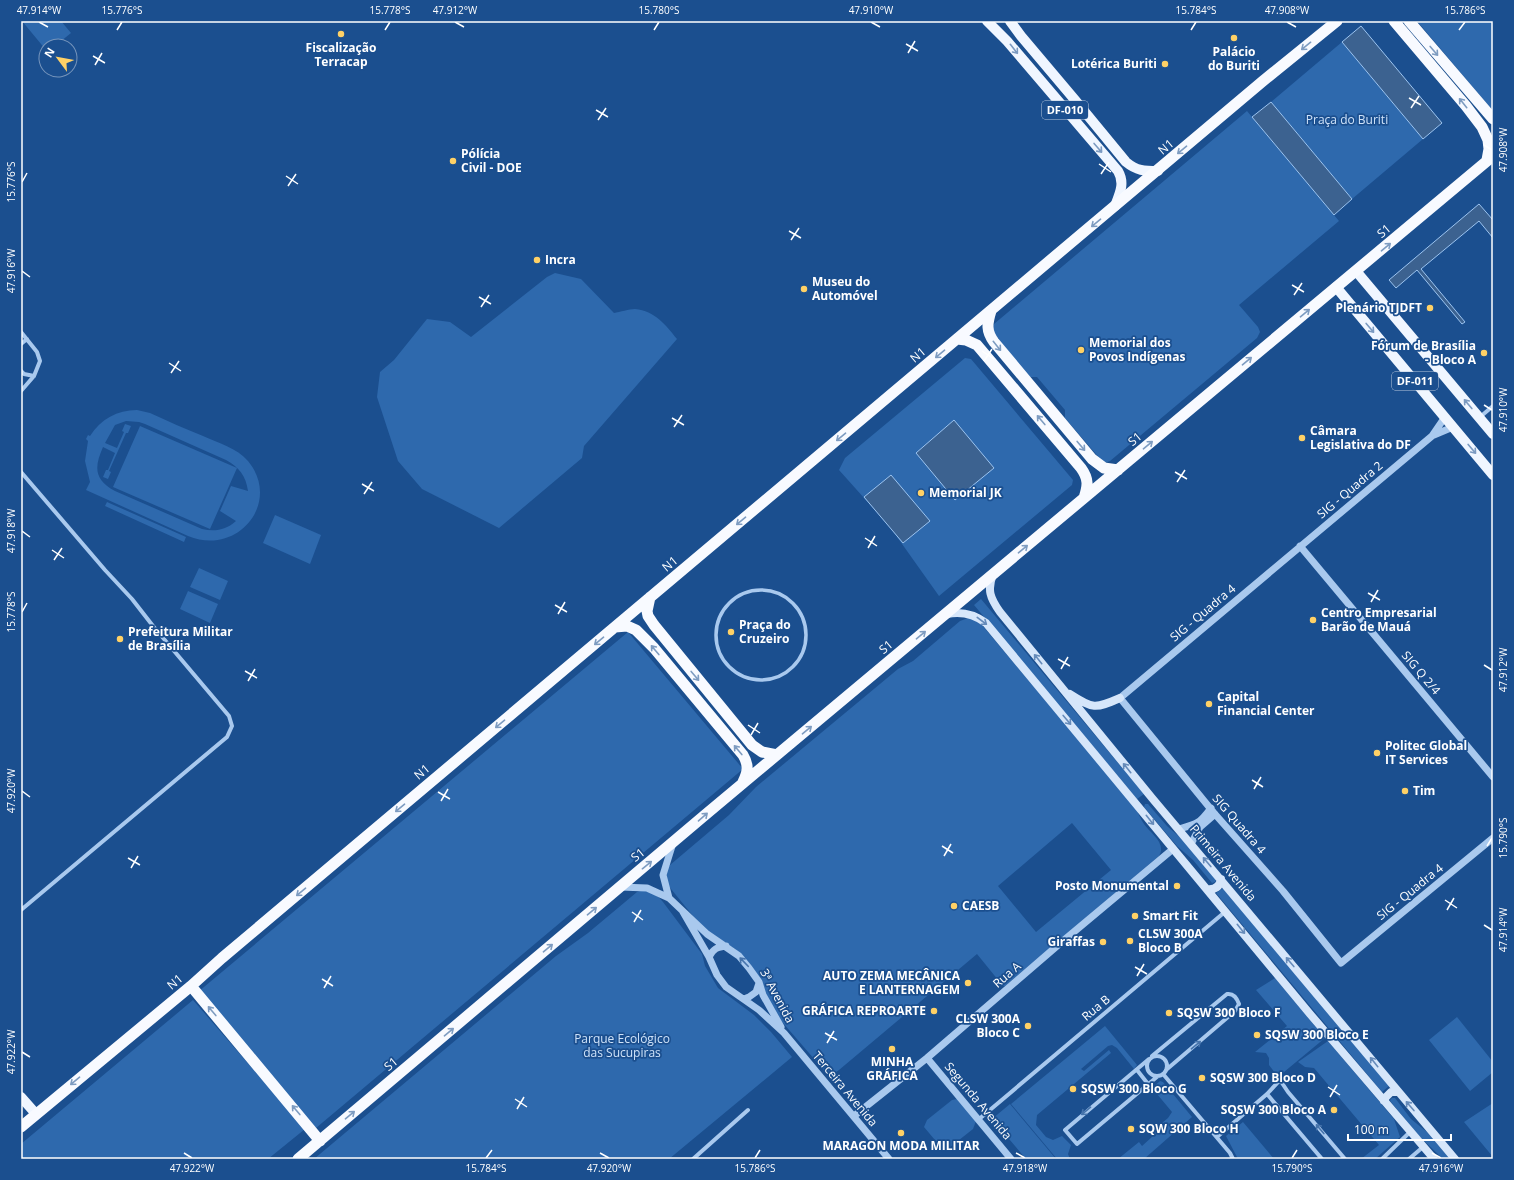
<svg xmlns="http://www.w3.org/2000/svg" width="1514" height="1180" viewBox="0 0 1514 1180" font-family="'Open Sans',sans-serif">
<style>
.green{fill:#2e69ad;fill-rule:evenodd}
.water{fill:#3c6290;stroke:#9cc4f0}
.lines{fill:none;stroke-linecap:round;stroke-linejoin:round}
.pedestrian{stroke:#a9c9ee;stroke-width:3.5}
.minor{stroke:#a9c9ee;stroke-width:4}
.tertiary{stroke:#a9c9ee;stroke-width:7}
.secondary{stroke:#d6e6fa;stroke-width:8}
.primary{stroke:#f0f6ff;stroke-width:10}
.trunk{stroke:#f8faff;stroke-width:11}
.oneway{stroke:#7e9cc1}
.oneway2{stroke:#7b9ac1}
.oneway3{stroke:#668bba}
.oneway4{stroke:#4674ac}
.ticks{fill:none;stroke:#fff;stroke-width:1.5}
.poi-dot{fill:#ffd166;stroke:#1b4f8f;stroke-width:1.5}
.labels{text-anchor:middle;stroke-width:3.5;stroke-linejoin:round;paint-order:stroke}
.shield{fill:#1b4f8f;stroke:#bbcadd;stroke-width:1}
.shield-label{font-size:11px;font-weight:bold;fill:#fff}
.poi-label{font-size:12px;font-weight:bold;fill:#fff;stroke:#1b4f8f;text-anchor:start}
.park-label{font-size:12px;fill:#cfe3fa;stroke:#1b4f8f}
.street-label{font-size:12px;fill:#fff;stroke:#1b4f8f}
.neatline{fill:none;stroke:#fff;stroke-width:1.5}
.ticks-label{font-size:10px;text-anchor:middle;fill:#fff}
</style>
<rect width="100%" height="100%" fill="#1b4f8f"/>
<path class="green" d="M22,21h39l10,12 -16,13h-9v4z
M1417,21h76v90z
M1342,42l81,97 -71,60 -81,-97z
M1247,111l92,110 -100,84 19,22 2,5 -3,6 -147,123 -5,2 -4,-3 -36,-42v-8l-28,-33h-8l-36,-45 -1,-4 2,-4z
M555,273l26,6 33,34c6,-1 15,-4 21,-4 20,2 31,16 42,30l-93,107 -2,12 -83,70 -77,-39 -24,-28 -21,-64 3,-25 14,-12 33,-41 23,3 21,15 76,-60z
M965,358l6,1 102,121 -1,5 -133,111 -49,-69 -51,-57 6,-12z
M137,410l13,3c18,8 35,16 53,23 15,7 34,12 45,25 34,41 -10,96 -60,75l-102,-46 4,-8 -5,-21 3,-20 -2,-2 2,-4 2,1c11,-17 27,-26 47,-26zM126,421l13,1 6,2 81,36c13,7 20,16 22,31l-17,-5 -11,25 16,10c-10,9 -21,11 -34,8l-87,-38c-21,-12 -21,-23 -12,-44l12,6 -7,17h-2l-3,7 5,2 3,-7 -2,-1 17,-38h2l3,-7 -6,-2 -3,7 2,1 -7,16 -12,-5 10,-18z
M140,426l97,42 -27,61 -97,-42z
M107,502l79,35 -2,5 -79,-36z
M275,515l46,20 -11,29 -47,-21z
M199,568l29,13 -8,19 -30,-13z
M188,591l30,13 -8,19 -30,-14z
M981,599l163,195 -7,5 -163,-194z
M968,618l11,4 3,3 154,184c3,5 5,11 8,15 6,9 23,19 15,32l-154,130h-2l-26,-32 -138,116 -7,5h-4l-51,-59 -26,-51 -16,-16 -24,-15 -18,-18 -26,-32 -2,-12 5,-7 59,-50 27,-28 142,-118 15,-8 47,-40zM1072,823l39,47 -75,62 -38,-46z
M628,632l115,137 -427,359 -118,-136z
M1145,804h3l19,22 16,14 33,39 -1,3 -3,1 -19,-23 -16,-14 -33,-39z
M1223,888l166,198 -7,6 -166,-199z
M643,890l13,4 7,8 39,52 3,12 13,22 36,27 17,17 21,25 -123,102h-355l242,-203 32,-23 49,-41z
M1275,978l50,60 -47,39 -9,-12v-7l-3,-5 -11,-1 32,-26 -31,-36z
M193,1000l112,129 -37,30h-247v-15z
M1457,1017l36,45v10l-23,19 -41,-51z
M1105,1026l32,39 -3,4 -17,-21 -5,-3 -4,1 -27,23 3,2 25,-21 2,3 -74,62 -1,10 10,12 7,3 9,-4 9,9 -3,9 2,5h-13l-46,-55z
M1328,1041l66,78 6,18 -25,22h-14l18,-14 -65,-77 -9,-1 -7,-5z
M1160,1081l3,1 29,35 -48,42h-26l21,-17 3,4 11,-10 -2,-4 17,-14 4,-6 -20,-24z
M1392,1098h3l16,21 16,13 23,27h-7l-25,-24 -27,-33 -1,-2z
M957,1099l19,22 -3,8 -24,19 -9,-2 -16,-19 3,-7 25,-20z
M1493,1103v54l-29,-35z
M1010,1104l46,55h-30l-34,-40z
M1243,1122l31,37h-36l-12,-23z"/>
<path class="water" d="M1361,26l81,97 -19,16 -81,-97z
M1271,102l81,97 -18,16 -82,-98z
M1479,204l14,16v18l-14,-17 -58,48 44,53 -3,2 -45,-54 -21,18 -7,-8z
M954,420l40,48 -39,32 -39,-47z
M891,475l39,46 -27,22 -39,-46z"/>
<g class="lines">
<path class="pedestrian" d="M716 635a45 45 0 1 1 90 0a45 45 0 1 1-90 0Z"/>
<path class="minor" d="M21,332l16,20 3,9 -6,15 -13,15
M21,344l6,-5
M21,371l3,3 10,2
M1480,417l13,-11
M21,472l84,98 27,29 21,27 76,90 3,10 -5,11 -206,173
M1152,1056l75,-62c7,-1 10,4 12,10l-4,7 -69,59
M1147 1066a10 10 0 1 1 20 0a10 10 0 1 1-20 0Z
M1149,1059l-84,71 12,14 81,-68
M1137,1070l11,14
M1163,1074l67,79 3,6
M1267,1094l55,65
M978,1120l248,-209
M1217,1137l50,-43 13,-14 8,12 57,67
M693,1159l55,-49
M1382,1159l28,-27
M1409,1159l14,-12"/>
<path class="tertiary" d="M1445,417l-13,19 -312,262 94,115 69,78 58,72 152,-125
M1434,435l19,-8
M1300,546l193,231
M1179,829c18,-5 20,-5 32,-21
M1191,844l9,-17 15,-13
M620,887l27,1 22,10 38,36 32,22 10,12 10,14 4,13 18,32
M669,898l-6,-23 10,-32
M683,912l26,45 8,18 9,12 33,23 25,23 105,126
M709,957c4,-8 8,-10 17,-11
M744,999l5,-2 7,-5 3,-9
M927,1058l84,101
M854,1116l73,-58 130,-112 116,-97"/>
<path class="secondary" d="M993,574c-6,16 -3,24 7,38l152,186 303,361
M947,614c15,-3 27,0 39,9l324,391 124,145
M1070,694c23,15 25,15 50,4
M1207,889c8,1 13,-2 14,-10
M1384,1101l2,-4 5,-5h7"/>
<path class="primary" d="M987,21l20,20 111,130c7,12 2,22 -3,35
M1010,21l11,15 54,64 51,62c11,9 18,9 32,9
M1356,271l137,163
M1336,287l157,188
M21,1097l15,17"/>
<path class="trunk" d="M1394,21l72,85 16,21 6,13 1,9 -2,11
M1409,21l84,98
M991,311c-4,13 -5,20 3,31l98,117 12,9 14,2
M957,339l9,1 11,5 104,123c8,11 7,18 3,30
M650,597l-3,14 1,5 6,9 98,120 10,7 15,3
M615,627l12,-1 9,4 18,18 89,107c6,10 5,17 0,27
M191,986l129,155
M21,1127l170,-141 31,-28 1041,-877 74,-60
M298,1159l407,-344 788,-659"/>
</g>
<defs><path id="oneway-shaft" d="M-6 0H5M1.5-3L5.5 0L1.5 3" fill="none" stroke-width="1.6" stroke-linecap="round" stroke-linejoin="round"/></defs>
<g class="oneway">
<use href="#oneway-shaft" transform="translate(1306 46) rotate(141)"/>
<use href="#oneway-shaft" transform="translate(1434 51) rotate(50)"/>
<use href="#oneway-shaft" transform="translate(1463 103) rotate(-129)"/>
<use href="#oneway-shaft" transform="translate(1182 150) rotate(140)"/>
<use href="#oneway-shaft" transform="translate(1096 223) rotate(140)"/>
<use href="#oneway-shaft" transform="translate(1386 247) rotate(-40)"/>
<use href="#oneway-shaft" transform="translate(1305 313) rotate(-40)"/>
<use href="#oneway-shaft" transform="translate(997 346) rotate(51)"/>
<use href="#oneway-shaft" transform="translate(940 354) rotate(140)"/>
<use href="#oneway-shaft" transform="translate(1247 361) rotate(-40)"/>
<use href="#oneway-shaft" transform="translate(1041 420) rotate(-130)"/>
<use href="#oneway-shaft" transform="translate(841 437) rotate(140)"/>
<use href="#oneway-shaft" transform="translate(1148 445) rotate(-40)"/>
<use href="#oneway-shaft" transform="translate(1081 446) rotate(50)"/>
<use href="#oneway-shaft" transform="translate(741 521) rotate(140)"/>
<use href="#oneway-shaft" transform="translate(1023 549) rotate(-40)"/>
<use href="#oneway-shaft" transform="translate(921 635) rotate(-40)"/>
<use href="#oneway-shaft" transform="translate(599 641) rotate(140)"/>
<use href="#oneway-shaft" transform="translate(655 650) rotate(-130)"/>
<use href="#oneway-shaft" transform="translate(695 676) rotate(50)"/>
<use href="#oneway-shaft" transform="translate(500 724) rotate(140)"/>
<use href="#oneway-shaft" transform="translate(807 730) rotate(-40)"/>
<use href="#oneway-shaft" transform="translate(738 750) rotate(-130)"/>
<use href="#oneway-shaft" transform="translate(400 808) rotate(140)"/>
<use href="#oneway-shaft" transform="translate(703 817) rotate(-41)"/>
<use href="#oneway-shaft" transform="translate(647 865) rotate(-39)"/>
<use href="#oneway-shaft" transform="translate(301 892) rotate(140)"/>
<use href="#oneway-shaft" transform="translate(592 911) rotate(-40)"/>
<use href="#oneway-shaft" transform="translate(548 948) rotate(-40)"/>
<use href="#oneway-shaft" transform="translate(212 1011) rotate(-130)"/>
<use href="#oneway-shaft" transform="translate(449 1032) rotate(-40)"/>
<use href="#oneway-shaft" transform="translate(75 1081) rotate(140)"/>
<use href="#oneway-shaft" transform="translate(296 1110) rotate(-130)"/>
<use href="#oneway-shaft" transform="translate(350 1115) rotate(-40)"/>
</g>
<g class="oneway2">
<use href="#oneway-shaft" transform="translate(1014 49) rotate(52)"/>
<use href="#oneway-shaft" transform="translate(1098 148) rotate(49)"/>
<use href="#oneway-shaft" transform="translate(1370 328) rotate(50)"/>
<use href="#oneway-shaft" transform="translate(1468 404) rotate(-130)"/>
<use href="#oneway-shaft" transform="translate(1472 449) rotate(50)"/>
</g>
<g class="oneway3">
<use href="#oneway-shaft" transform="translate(982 621) rotate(37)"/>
<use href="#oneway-shaft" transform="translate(1038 659) rotate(-129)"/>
<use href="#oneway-shaft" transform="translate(1067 720) rotate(50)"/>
<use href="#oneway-shaft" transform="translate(1127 768) rotate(-129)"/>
<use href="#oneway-shaft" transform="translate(1150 820) rotate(51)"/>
<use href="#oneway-shaft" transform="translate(1207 862) rotate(-130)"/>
<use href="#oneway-shaft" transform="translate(1241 929) rotate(51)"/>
<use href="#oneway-shaft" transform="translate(1290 962) rotate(-130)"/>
<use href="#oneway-shaft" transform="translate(1374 1062) rotate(-129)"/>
<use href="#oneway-shaft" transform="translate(1410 1106) rotate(-131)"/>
</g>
<g class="oneway4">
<use href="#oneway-shaft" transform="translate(744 962) rotate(-134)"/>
<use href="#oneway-shaft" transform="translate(1196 1045) rotate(-40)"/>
<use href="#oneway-shaft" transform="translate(1086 1111) rotate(140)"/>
<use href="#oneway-shaft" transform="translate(1320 1129) rotate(-130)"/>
</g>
<path class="ticks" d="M39,22l9,5M455,22l9,5M871,22l9,5M1287,22l9,5M117,30l5,-8M385,30l5,-8M654,30l5,-8M1191,30l5,-8M1459,30l6,-8M906,44l12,7M908,53l7,-12M93,56l12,7M95,65l7,-12M1409,98l12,7M1411,108l8,-12M596,110l12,7M598,120l8,-12M1484,145l8,5M1099,164l12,8M1101,174l8,-12M286,176l12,8M22,182l5,-9M288,186l8,-12M789,231l12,7M791,240l8,-12M22,271l8,6M1292,285l12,7M1294,295l8,-12M479,297l12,7M481,307l8,-12M982,351l12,8M984,361l8,-12M169,363l12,8M171,373l8,-12M1484,405l8,5M672,418l12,7M674,427l8,-12M1175,472l12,7M1177,482l8,-12M362,484l12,7M364,494l8,-12M22,531l8,6M865,538l12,8M868,548l7,-12M52,550l12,8M54,560l8,-12M1368,593l12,7M1371,602l7,-12M555,605l12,7M22,612l5,-9M558,614l7,-12M1058,659l12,7M1484,665l8,5M1061,669l7,-12M245,671l12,7M248,681l7,-12M748,725l12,8M751,735l7,-12M1252,780l11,7M1254,789l7,-12M22,791l8,6M438,792l12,7M441,801l7,-12M942,846l11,7M1487,846l5,-8M944,856l7,-12M128,858l12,7M131,868l7,-12M1445,900l12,8M1447,910l7,-12M632,912l11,8M634,922l7,-12M1484,925l8,5M1135,967l12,7M1137,976l7,-12M322,979l11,7M324,988l7,-12M825,1033l12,7M827,1043l7,-12M22,1052l8,5M1328,1087l12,8M1330,1097l7,-12M515,1099l12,8M517,1109l7,-12M184,1153l8,5M600,1153l9,5M1016,1153l9,5M1432,1153l9,5M486,1158l6,-8M755,1158l5,-8M1292,1158l5,-8"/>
<g class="poi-dot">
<circle cx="341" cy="34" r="4"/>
<circle cx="1234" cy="38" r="4"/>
<circle cx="1165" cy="64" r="4"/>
<circle cx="453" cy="161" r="4"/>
<circle cx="537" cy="260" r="4"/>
<circle cx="804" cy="289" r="4"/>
<circle cx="1430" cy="308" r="4"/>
<circle cx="1081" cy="350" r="4"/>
<circle cx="1484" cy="353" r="4"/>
<circle cx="1302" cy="438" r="4"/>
<circle cx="921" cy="493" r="4"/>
<circle cx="1313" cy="620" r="4"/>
<circle cx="731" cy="632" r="4"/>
<circle cx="120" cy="639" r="4"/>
<circle cx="1209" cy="704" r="4"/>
<circle cx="1377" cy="753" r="4"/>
<circle cx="1405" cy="791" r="4"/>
<circle cx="1177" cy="886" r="4"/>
<circle cx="954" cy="906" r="4"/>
<circle cx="1135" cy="916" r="4"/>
<circle cx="1130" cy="941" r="4"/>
<circle cx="1103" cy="942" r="4"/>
<circle cx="968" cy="983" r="4"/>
<circle cx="934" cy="1011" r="4"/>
<circle cx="1169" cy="1013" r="4"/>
<circle cx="1028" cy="1026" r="4"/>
<circle cx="1257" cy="1035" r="4"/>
<circle cx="892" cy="1049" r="4"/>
<circle cx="1202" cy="1078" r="4"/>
<circle cx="1073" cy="1089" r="4"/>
<circle cx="1334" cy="1110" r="4"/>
<circle cx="1131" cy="1129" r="4"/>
<circle cx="901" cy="1133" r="4"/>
</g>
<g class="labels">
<g class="shield">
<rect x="1042" y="101" width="46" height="18" rx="3"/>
<rect x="1392" y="372" width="46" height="18" rx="3"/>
</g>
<g class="shield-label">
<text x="1065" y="114">DF-010</text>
<text x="1415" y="385">DF-011</text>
</g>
<g class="poi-label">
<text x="341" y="52" text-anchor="middle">Fiscalização<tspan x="341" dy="14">Terracap</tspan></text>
<text x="1234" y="56" text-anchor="middle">Palácio<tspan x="1234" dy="14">do Buriti</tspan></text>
<text x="1157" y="68" text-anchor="end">Lotérica Buriti</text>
<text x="461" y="158">Pólícia<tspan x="461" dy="14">Civil - DOE</tspan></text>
<text x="545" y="264">Incra</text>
<text x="812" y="286">Museu do<tspan x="812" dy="14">Automóvel</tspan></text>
<text x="1422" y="312" text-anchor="end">Plenário TJDFT</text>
<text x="1089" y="347">Memorial dos<tspan x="1089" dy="14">Povos Indígenas</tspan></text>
<text x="1476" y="350" text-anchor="end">Fórum de Brasília<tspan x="1476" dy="14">- Bloco A</tspan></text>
<text x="1310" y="435">Câmara<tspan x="1310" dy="14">Legislativa do DF</tspan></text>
<text x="929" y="497">Memorial JK</text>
<text x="1321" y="617">Centro Empresarial<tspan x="1321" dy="14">Barão de Mauá</tspan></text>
<text x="739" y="629">Praça do<tspan x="739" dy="14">Cruzeiro</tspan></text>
<text x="128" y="636">Prefeitura Militar<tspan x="128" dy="14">de Brasília</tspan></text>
<text x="1217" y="701">Capital<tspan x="1217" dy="14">Financial Center</tspan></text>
<text x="1385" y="750">Politec Global<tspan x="1385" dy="14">IT Services</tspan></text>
<text x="1413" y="795">Tim</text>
<text x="1169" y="890" text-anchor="end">Posto Monumental</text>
<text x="962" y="910">CAESB</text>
<text x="1143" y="920">Smart Fit</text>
<text x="1138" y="938">CLSW 300A<tspan x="1138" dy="14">Bloco B</tspan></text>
<text x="1095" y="946" text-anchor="end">Giraffas</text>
<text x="960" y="980" text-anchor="end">AUTO ZEMA MECÂNICA<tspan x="960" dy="14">E LANTERNAGEM</tspan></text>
<text x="926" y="1015" text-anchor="end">GRÁFICA REPROARTE</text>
<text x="1177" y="1017">SQSW 300 Bloco F</text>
<text x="1020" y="1023" text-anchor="end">CLSW 300A<tspan x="1020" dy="14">Bloco C</tspan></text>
<text x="1265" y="1039">SQSW 300 Bloco E</text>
<text x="892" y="1066" text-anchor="middle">MINHA<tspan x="892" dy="14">GRÁFICA</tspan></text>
<text x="1210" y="1082">SQSW 300 Bloco D</text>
<text x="1081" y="1093">SQSW 300 Bloco G</text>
<text x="1326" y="1114" text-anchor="end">SQSW 300 Bloco A</text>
<text x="1139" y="1133">SQW 300 Bloco H</text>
<text x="901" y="1150" text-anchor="middle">MARAGON MODA MILITAR</text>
</g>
<g class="park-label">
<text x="1347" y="124">Praça do Buriti</text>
<text x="622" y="1043">Parque Ecológico<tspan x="622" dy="14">das Sucupiras</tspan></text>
</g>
<g class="street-label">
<text transform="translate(1166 147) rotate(-40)" y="4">N1</text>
<text transform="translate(1384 231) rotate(-40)" y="4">S1</text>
<text transform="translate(918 355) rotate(-40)" y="4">N1</text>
<text transform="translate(1135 439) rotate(-40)" y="4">S1</text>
<text transform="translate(1350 490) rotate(-40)" y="4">SIG - Quadra 2</text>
<text transform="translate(670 564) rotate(-40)" y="4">N1</text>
<text transform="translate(1203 613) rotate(-40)" y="4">SIG - Quadra 4</text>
<text transform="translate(886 647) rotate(-40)" y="4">S1</text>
<text transform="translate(1421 673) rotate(50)" y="4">SIG Q 2/4</text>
<text transform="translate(422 772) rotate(-40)" y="4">N1</text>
<text transform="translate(1239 824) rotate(49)" y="4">SIG Quadra 4</text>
<text transform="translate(638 855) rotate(-39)" y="4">S1</text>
<text transform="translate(1223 863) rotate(50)" y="4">Primeira Avenida</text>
<text transform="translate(1410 892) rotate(-39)" y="4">SIG - Quadra 4</text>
<text transform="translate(1007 975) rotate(-41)" y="4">Rua A</text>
<text transform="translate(175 982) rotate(-40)" y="4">N1</text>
<text transform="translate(777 996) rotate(62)" y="4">3ª Avenida</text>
<text transform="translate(1096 1008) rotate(-40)" y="4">Rua B</text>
<text transform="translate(391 1064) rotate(-40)" y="4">S1</text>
<text transform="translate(845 1089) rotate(50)" y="4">Terceira Avenida</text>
<text transform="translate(978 1101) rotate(50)" y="4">Segunda Avenida</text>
</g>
</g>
<rect width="1514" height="1180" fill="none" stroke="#1b4f8f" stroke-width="44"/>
<g transform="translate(58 58) rotate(302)"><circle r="19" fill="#1b4f8f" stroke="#7695bc"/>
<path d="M0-3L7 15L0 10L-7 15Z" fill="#ffd166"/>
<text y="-6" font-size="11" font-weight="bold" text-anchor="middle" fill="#ffffff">N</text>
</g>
<path d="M1348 1134v6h103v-6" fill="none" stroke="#ffffff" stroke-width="2"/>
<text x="1354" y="1134" font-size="12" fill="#ffffff" stroke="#1b4f8f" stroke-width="3" paint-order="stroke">100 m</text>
<rect x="22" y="22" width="1470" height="1136" class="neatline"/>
<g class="ticks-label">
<text x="39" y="14">47.914°W</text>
<text x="122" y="14">15.776°S</text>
<text x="390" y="14">15.778°S</text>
<text x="455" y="14">47.912°W</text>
<text x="659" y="14">15.780°S</text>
<text x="871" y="14">47.910°W</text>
<text x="1196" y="14">15.784°S</text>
<text x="1287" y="14">47.908°W</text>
<text x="1465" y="14">15.786°S</text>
<text transform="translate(1503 150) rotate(-90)" y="4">47.908°W</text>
<text transform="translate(11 182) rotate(-90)" y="4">15.776°S</text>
<text transform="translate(11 271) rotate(-90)" y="4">47.916°W</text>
<text transform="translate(1503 410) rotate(-90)" y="4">47.910°W</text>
<text transform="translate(11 531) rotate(-90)" y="4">47.918°W</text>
<text transform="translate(11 612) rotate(-90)" y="4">15.778°S</text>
<text transform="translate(1503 670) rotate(-90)" y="4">47.912°W</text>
<text transform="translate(11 791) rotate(-90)" y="4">47.920°W</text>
<text transform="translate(1503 838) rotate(-90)" y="4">15.790°S</text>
<text transform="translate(1503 930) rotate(-90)" y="4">47.914°W</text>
<text transform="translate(11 1052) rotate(-90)" y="4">47.922°W</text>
<text x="192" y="1172">47.922°W</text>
<text x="486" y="1172">15.784°S</text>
<text x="609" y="1172">47.920°W</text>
<text x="755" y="1172">15.786°S</text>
<text x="1025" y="1172">47.918°W</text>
<text x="1292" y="1172">15.790°S</text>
<text x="1441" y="1172">47.916°W</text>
</g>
</svg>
